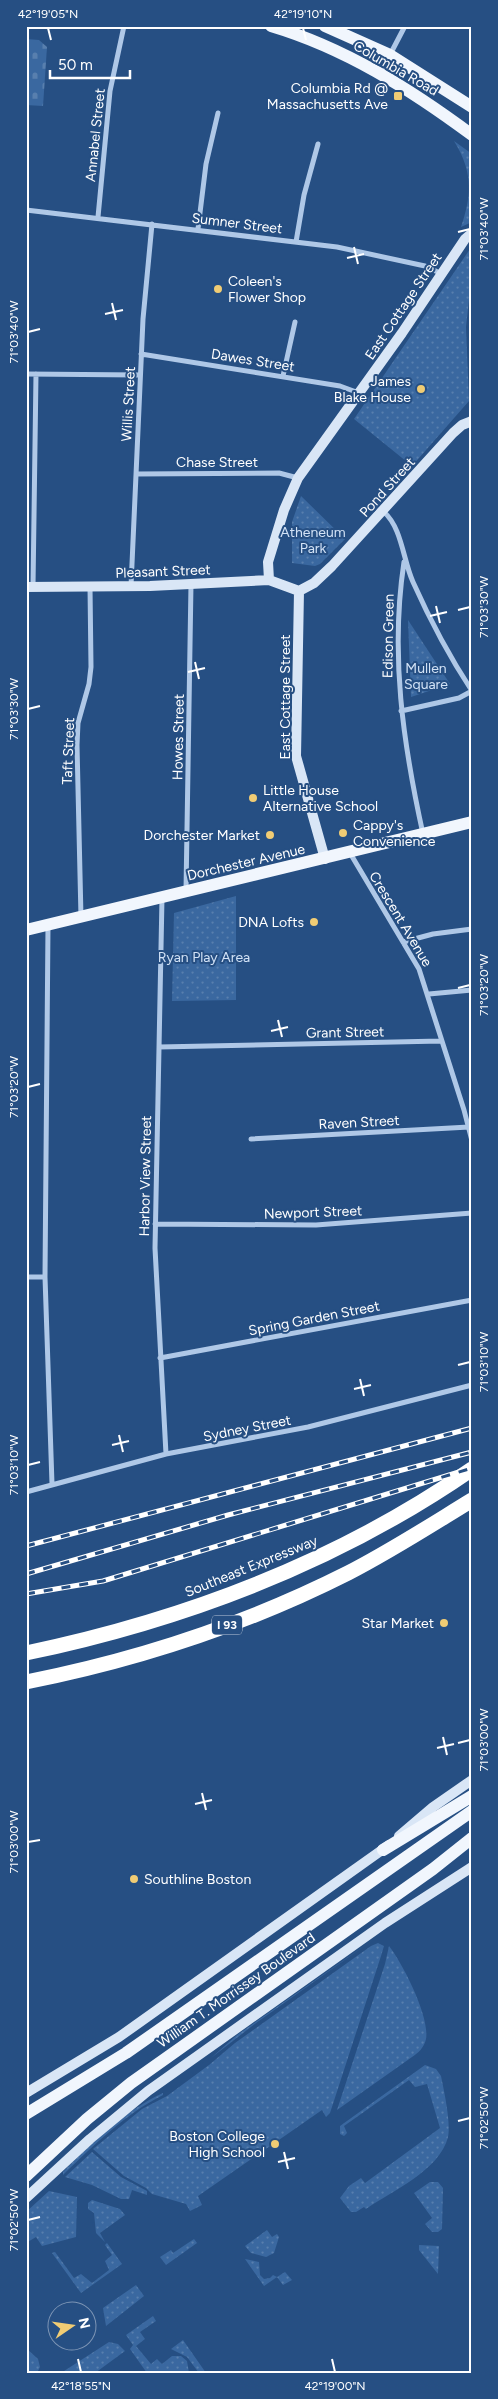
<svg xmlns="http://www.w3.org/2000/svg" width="498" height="2399" viewBox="0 0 498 2399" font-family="Figtree,sans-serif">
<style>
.grass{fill:url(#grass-dots)}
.cemetery{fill:url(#cemetery-stones)}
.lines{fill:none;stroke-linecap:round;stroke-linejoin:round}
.street{stroke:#afc8e7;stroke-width:5}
.secondary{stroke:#d9e6f6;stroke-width:10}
.primary{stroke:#f1f6fd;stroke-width:12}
.highway{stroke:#fff;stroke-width:15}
.rail-casing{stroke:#fff;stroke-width:5}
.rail{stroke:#264f83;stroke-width:3;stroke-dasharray:9;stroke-linecap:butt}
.ticks{fill:none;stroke:#fff;stroke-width:2}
.poi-dot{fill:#f0cc74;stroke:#264f83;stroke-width:2}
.labels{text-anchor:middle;stroke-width:4;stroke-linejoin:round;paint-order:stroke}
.shield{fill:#264f83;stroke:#becada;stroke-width:1}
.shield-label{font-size:12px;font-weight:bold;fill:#fff}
.street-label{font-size:14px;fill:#fff;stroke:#264f83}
.poi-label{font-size:14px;fill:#fff;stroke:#264f83;text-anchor:end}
.park-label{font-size:14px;fill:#d2e2f6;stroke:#264f83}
.neatline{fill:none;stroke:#fff;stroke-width:2}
.ticks-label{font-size:12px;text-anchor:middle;fill:#fff}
</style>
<defs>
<pattern id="grass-dots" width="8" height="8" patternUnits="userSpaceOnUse" patternTransform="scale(1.25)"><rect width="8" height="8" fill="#3a68a0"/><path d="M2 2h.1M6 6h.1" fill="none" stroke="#587fae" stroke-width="1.8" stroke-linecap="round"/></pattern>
<pattern id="cemetery-stones" width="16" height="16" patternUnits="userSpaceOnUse" patternTransform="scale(1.25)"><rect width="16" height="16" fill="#3a68a0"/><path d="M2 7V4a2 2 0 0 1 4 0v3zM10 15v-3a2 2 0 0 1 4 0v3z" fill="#587fae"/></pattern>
</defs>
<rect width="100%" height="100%" fill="#264f83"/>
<path class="grass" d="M454,141l18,13v68l-11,5c11,-33 12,-55 -7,-86z
M470,249l2,23 -6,55 3,74 -57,65 -58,-47z
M301,496l44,43 -25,25 -5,2 -23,-3v-41z
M408,620l42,64 -39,13z
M236,896v104l-64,1 2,-88z
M374,1939l-118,84 -45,35 26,-23z
M378,1943l6,3 -3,10 -51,157 -4,4 -4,-7 -124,86 4,9 -12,6 -4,-7 -34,-10 -6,-6 -22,-12 -31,-27 49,-40 25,-13 42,-31 26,-22 136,-97z
M389,1946c14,18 41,71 37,93 -2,9 -8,14 -14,18l-75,53 48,-146z
M425,2065l11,4 5,7c3,15 10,46 7,61 -8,33 -56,54 -82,72l-2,-2 -8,5h-5l-11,-14 9,-12 12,-8 4,5 75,-55 -13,-44 -12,3 -6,-7 -65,46 3,7 -3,3 -4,-2v-8z
M163,2093v2c-38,19 -69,50 -100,80v-3c30,-30 61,-61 100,-79z
M92,2152l29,25 26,14v4l-15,-5 -3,9h-8l-29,-14 -27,-8z
M430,2182h8l5,6 -1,41 -4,3h-6l-7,-8 7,-6 -18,-25z
M49,2191l28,6 -1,40 -34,9 -6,-9 -10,6v-31z
M92,2200l28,9 5,6 -25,18 5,9 -9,-9 -2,-20 -6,-4v-6z
M267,2230l5,7 5,-3 2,3 -5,16 -8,4 -15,-4 -6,-7z
M194,2239l3,4 -31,22 -6,-8 11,-7 2,3z
M107,2243l15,21 -41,29 -29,-40 3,-1 19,26 7,-4 11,9 17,-13 -4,-9 7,-6 -7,-10z
M419,2245l20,1 -1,28 -19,-24z
M245,2259l14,3 1,13 4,4 6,-1 3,-3 4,2 8,-5 7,8 -9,5 -6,-8 -13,9z
M136,2285l8,11 -38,30 -3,-18z
M153,2316l3,5 -16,11 5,7 -9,7 15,18 6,-5 5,5 10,-8h9l6,5 2,12h-42l-17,-24 3,-4 -7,-10z
M183,2340l23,33h-7l-12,-16 -16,-8z
M109,2342l9,2 7,7 -30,22h-34z
M26,2348l12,11 2,8 -3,6h-11z"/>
<path class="cemetery" d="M26,39l13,1 8,7 -4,59 -17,-1z"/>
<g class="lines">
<path class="street" d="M381,72l24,-46
M26,210l311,37 88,19 17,8
M98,217l12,-126 14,-65
M198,229l8,-65 12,-51
M296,242l8,-47 14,-51
M141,354l199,32 19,7
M26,374l114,1
M283,376l12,-54
M136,474l143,-1 19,5
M384,512c18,16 19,48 29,70 17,38 36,74 59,109
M404,562c-14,92 -1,181 19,272
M131,586l12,-267 9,-95
M33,587l3,-213
M401,711l58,-13 13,-7
M350,853l69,116 45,141 8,31
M186,891l5,-307
M162,898l-7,350 11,206
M81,917l-4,-172 1,-22 11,-39 2,-17 -1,-80
M48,926l-3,351 7,207
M403,942l30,-8 39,-5
M429,994l43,-4
M159,1047l282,-6
M251,1139l218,-12
M155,1224l161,1 156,-12
M26,1277h19
M160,1358l312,-58
M26,1492l140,-38 142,-27 164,-42"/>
<path class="secondary" d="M269,580l-1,-18 16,-52 14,-32 104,-145 63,-94 7,-6
M26,587l124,-1 119,-6 30,11
M299,591l-3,165 29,103
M299,591l15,-8 18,-17 121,-133 9,-8 10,-4
M399,1836l34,-29 39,-27
M26,2093l93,-56 270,-192
M26,2198l64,-59 58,-48 237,-168 87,-56"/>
<path class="primary" d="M271,26c74,22 139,63 201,109
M325,26l65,29 82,52
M26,930l446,-108
M383,1850l89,-54
M26,2114l100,-61 346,-242
M26,2176l61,-57 44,-36 302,-214 39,-31"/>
<path class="highway" d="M26,1653c158,-33 313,-92 446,-184
M26,1682c111,-22 221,-58 322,-109 43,-22 83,-48 124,-73"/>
<defs>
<path id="rail" d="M26,1546l446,-118
M26,1574l202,-59 244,-63
M26,1594l77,-13 369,-113"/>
</defs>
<use href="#rail" class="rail-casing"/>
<use href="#rail" class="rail"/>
</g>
<path class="ticks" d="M48,28l3,12M303,28l3,12M458,232l12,-3M354,247l4,17M347,258l17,-4M112,303l4,17M105,314l18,-4M28,332l12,-3M436,606l4,17M458,610l12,-3M430,616l17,-4M195,662l4,17M188,672l17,-4M28,709l12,-3M458,988l12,-3M278,1020l4,17M271,1031l17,-4M28,1087l12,-3M458,1365l12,-3M360,1379l4,17M354,1389l17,-4M119,1435l4,17M112,1445l17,-4M28,1465l12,-3M443,1737l4,18M458,1743l12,-3M437,1748l17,-4M202,1793l4,17M195,1804l17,-4M28,1842l12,-2M458,2121l12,-3M284,2152l4,17M278,2162l17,-4M28,2220l12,-3M78,2359l3,13M332,2359l3,13"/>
<g class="poi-dot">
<rect x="393" y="91" width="10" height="10" rx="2.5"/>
<circle cx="218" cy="289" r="5"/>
<circle cx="421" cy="389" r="5"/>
<circle cx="253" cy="798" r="5"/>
<circle cx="343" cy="833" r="5"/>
<circle cx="270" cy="835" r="5"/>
<circle cx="314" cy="922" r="5"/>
<circle cx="444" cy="1623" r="5"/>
<circle cx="134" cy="1879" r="5"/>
<circle cx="275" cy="2144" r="5"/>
</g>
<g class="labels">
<rect class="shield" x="212" y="1615.5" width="30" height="19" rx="4"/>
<g class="shield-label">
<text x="227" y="1629">I 93</text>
</g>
<g class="street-label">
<text transform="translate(396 68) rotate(30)" y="5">Columbia Road</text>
<text transform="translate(95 135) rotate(-84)" y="5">Annabel Street</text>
<text transform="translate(237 223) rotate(7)" y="5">Sumner Street</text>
<text transform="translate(403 306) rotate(-56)" y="5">East Cottage Street</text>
<text transform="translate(253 360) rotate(9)" y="5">Dawes Street</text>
<text transform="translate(128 404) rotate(-87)" y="5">Willis Street</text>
<text x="217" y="467">Chase Street</text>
<text transform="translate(387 487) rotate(-48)" y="5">Pond Street</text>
<text transform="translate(163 571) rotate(-2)" y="5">Pleasant Street</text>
<text transform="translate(388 636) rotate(-89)" y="5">Edison Green</text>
<text transform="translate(285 697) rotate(-90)" y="5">East Cottage Street</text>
<text transform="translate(178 737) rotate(-89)" y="5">Howes Street</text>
<text transform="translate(68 751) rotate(-88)" y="5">Taft Street</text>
<text transform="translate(246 862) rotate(-13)" y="5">Dorchester Avenue</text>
<text transform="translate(401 919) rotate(59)" y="5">Crescent Avenue</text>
<text transform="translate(345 1032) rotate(-1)" y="5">Grant Street</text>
<text transform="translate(359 1122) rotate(-3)" y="5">Raven Street</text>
<text transform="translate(145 1176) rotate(-89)" y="5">Harbor View Street</text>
<text transform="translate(313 1212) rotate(-2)" y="5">Newport Street</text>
<text transform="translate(314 1318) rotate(-11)" y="5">Spring Garden Street</text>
<text transform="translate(247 1428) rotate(-11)" y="5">Sydney Street</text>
<text transform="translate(251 1566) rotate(-22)" y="5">Southeast Expressway</text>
<text transform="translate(236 1990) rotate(-35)" y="5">William T. Morrissey Boulevard</text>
</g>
<g class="poi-label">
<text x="388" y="93">Columbia Rd @<tspan x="388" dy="16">Massachusetts Ave</tspan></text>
<text x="228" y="286" text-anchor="start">Coleen's<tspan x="228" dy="16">Flower Shop</tspan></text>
<text x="411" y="386">James<tspan x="411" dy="16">Blake House</tspan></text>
<text x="263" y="795" text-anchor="start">Little House<tspan x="263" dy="16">Alternative School</tspan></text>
<text x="353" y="830" text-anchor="start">Cappy's<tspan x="353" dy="16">Convenience</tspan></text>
<text x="260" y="840">Dorchester Market</text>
<text x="304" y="927">DNA Lofts</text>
<text x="434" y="1628">Star Market</text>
<text x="144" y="1884" text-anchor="start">Southline Boston</text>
<text x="265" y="2141">Boston College<tspan x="265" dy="16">High School</tspan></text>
</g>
<g class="park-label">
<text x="313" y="537">Atheneum<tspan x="313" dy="16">Park</tspan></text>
<text x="426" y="673">Mullen<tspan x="426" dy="16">Square</tspan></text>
<text x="204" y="962">Ryan Play Area</text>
</g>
</g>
<rect width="498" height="2399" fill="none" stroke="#264f83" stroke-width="55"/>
<g transform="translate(72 2326) rotate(77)"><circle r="24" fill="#264f83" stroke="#7d95b5"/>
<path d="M0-4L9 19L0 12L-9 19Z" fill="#f0cc74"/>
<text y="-8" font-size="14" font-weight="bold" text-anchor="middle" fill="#ffffff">N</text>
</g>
<path d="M50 70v8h80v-8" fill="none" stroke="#ffffff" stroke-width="2.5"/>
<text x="58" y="70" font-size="15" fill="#ffffff" stroke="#264f83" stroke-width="4" paint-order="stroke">50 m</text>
<rect x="28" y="28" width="442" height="2344" class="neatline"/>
<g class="ticks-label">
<text x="48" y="18">42°19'05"N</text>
<text x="303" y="18">42°19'10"N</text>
<text transform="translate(484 229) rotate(-90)" y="4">71°03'40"W</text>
<text transform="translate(14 332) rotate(-90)" y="4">71°03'40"W</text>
<text transform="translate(484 607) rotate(-90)" y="4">71°03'30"W</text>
<text transform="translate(14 709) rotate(-90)" y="4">71°03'30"W</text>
<text transform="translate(484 985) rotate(-90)" y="4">71°03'20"W</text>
<text transform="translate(14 1087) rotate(-90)" y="4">71°03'20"W</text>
<text transform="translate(484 1362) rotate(-90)" y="4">71°03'10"W</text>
<text transform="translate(14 1465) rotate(-90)" y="4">71°03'10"W</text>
<text transform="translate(484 1740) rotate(-90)" y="4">71°03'00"W</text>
<text transform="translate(14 1842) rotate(-90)" y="4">71°03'00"W</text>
<text transform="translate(484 2118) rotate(-90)" y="4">71°02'50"W</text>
<text transform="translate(14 2220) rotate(-90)" y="4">71°02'50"W</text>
<text x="81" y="2390">42°18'55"N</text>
<text x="335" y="2390">42°19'00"N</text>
</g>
</svg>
